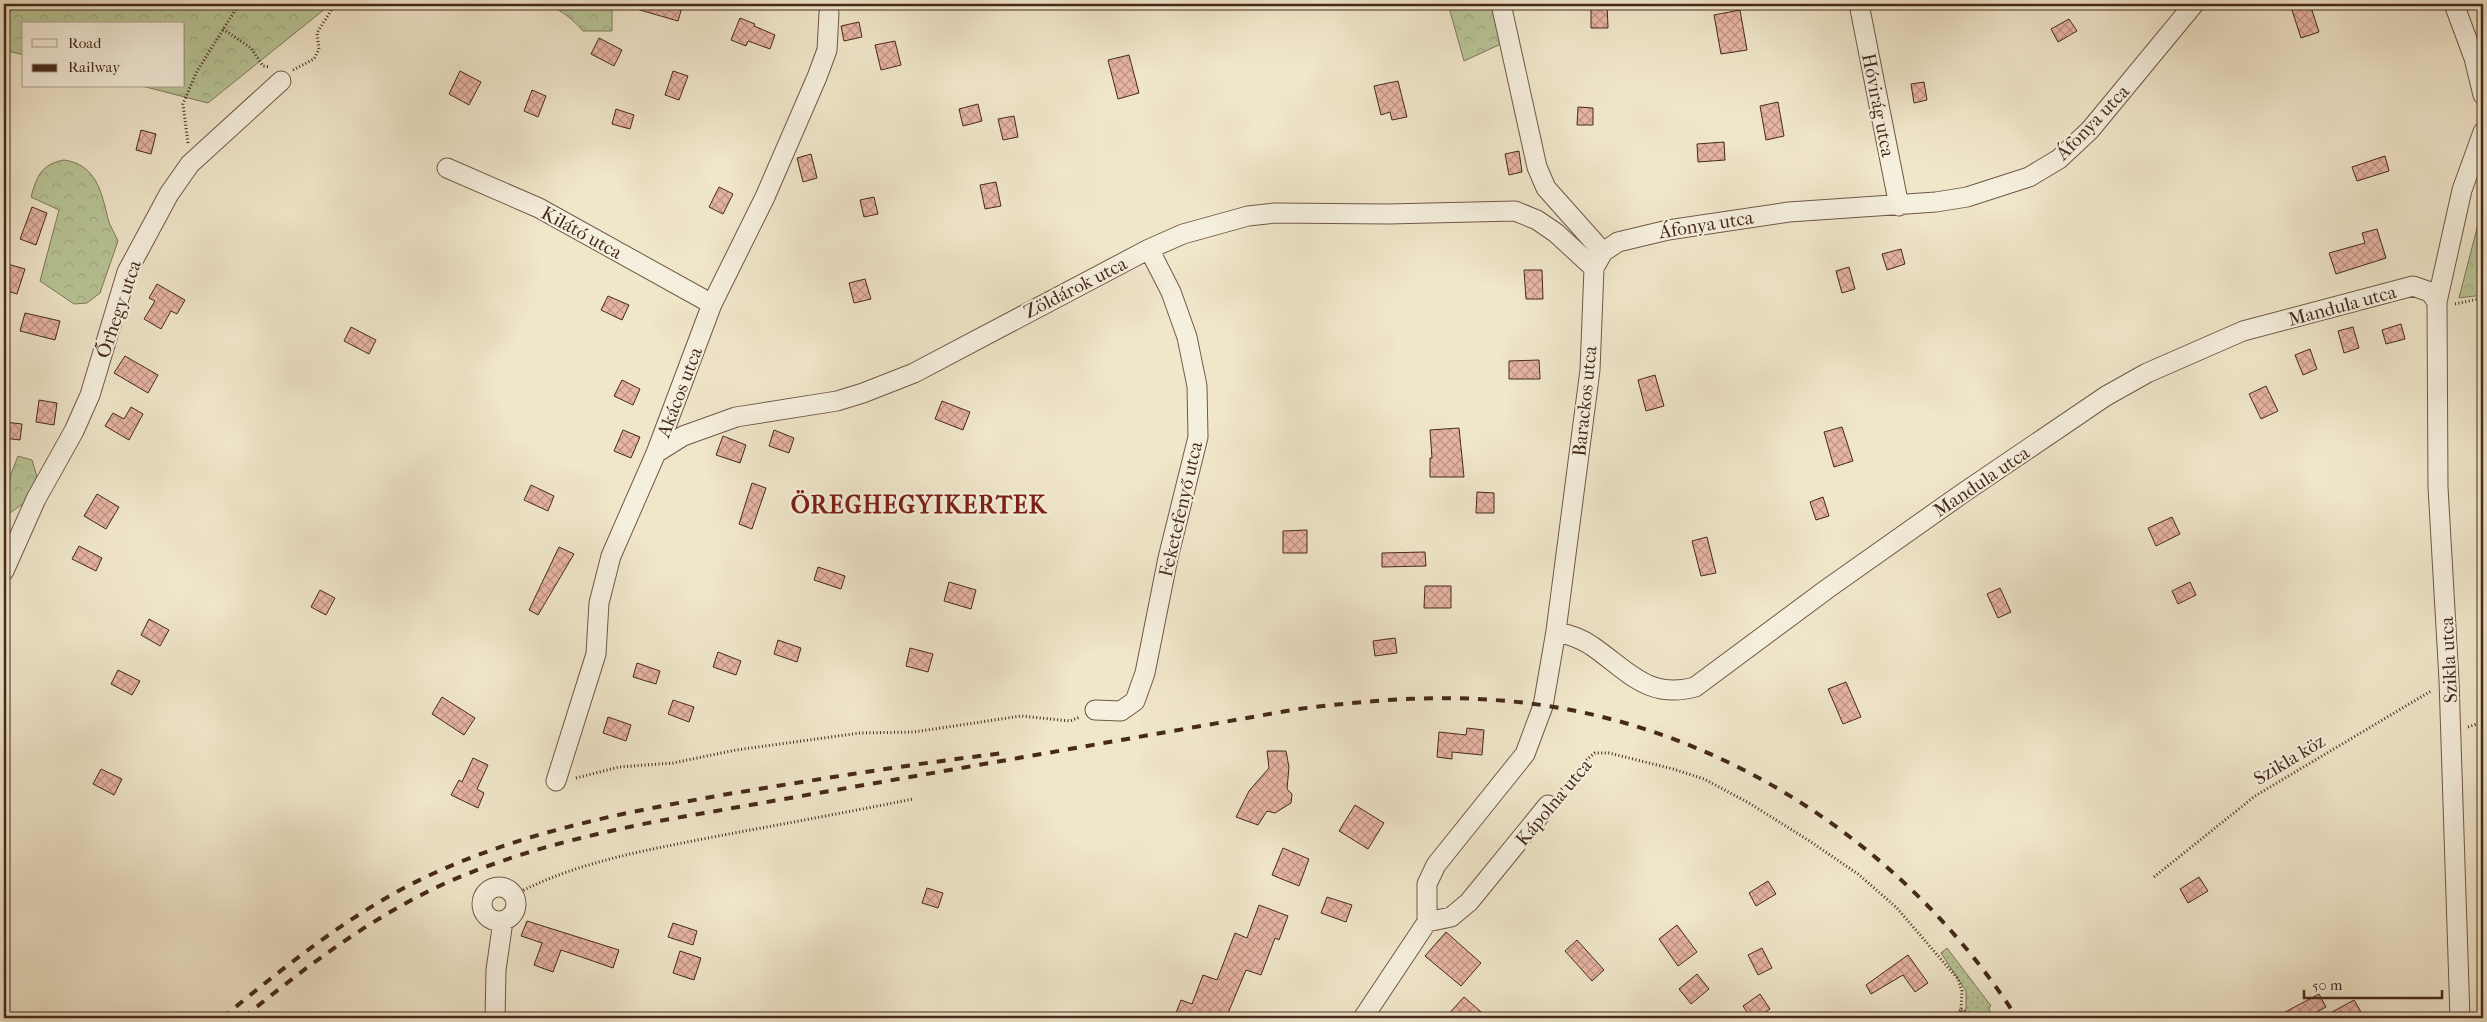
<svg xmlns="http://www.w3.org/2000/svg" width="2487" height="1022" viewBox="0 0 2487 1022" font-family="'IM FELL French Canon',serif">
<style>
.green{fill:url(#green-dots);stroke:#7f7759}
.forest{fill:url(#forest-crowns);stroke:#7f7759}
.building{fill:url(#building-cross-hatch);stroke:#46291b}
.lines{fill:none;stroke-linecap:round;stroke-linejoin:round}
.minor-casing{stroke:#705847;stroke-width:21}
.path{stroke:#46291b;stroke-width:3;stroke-dasharray:1 2.5;stroke-linecap:butt}
.minor{stroke:#f5efdd;stroke-width:19}
.rail{stroke:#46291b;stroke-width:4;stroke-dasharray:9 9;stroke-linecap:butt}
.labels{text-anchor:middle;stroke-width:4.5;stroke-linejoin:round;paint-order:stroke}
.street-label{font-size:19px;fill:#46291b;stroke:#f5efdd}
.district-label{font-size:24px;font-weight:bold;letter-spacing:1px;fill:#7a1f14;stroke:#f5efdd}
</style>
<defs>
<pattern id="green-dots" width="8" height="8" patternUnits="userSpaceOnUse" patternTransform="scale(1.25)"><rect width="8" height="8" fill="#b8c597"/><path d="M2 2h.1M6 6h.1" fill="none" stroke="#a0a982" stroke-width="1.8" stroke-linecap="round"/></pattern>
<pattern id="forest-crowns" width="20" height="18" patternUnits="userSpaceOnUse" patternTransform="scale(1.25)"><rect width="20" height="18" fill="#b8c597"/><path d="M2 6a3 3 0 1 1 6 0M12 15a3 3 0 1 1 6 0" fill="none" stroke="#a0a982"/></pattern>
<pattern id="building-cross-hatch" width="8" height="8" patternUnits="userSpaceOnUse" patternTransform="scale(1.25)"><rect width="8" height="8" fill="#e7b5a4"/><path d="M0 0l8 8M0 8l8-8" fill="none" stroke="#bd9385"/></pattern>
</defs>
<rect width="100%" height="100%" fill="#f0e6ca"/>
<filter id="stains"><feTurbulence type="fractalNoise" baseFrequency=".004" numOctaves="4"/><feColorMatrix values="0 0 0 0 .2 0 0 0 0 .09 0 0 0 0 .02 0 0 0 .5 -.17"/></filter>
<radialGradient id="worn" r=".72"><stop offset=".6" stop-color="#630" stop-opacity="0"/><stop offset="1" stop-color="#630" stop-opacity=".3"/></radialGradient>
<path class="green" d="M1947,948l44,58 -2,2 2,8 4,-1 2,3h-44l13,-9v-18l-25,-38z"/>
<path class="forest" d="M4,4h327l-123,99 -66,-17h42v-62h-160v31l-20,-5z
M547,4h55l10,7v20h-29c-10,-12 -21,-20 -36,-27z
M1448,4h47l8,39 -39,18z
M64,160c32,4 38,33 44,59 2,7 7,15 10,22l-18,52 -13,10 -13,1 -34,-23 19,-71 -28,-13c6,-22 11,-33 33,-37z
M2483,205v90l-24,3z
M18,456l14,4 5,17 -10,24 -23,16v-38h5z"/>
<path class="building" d="M633,4h50l-5,17 -45,-13z
M1591,4h16l1,24h-17z
M2290,4h20l9,28 -18,6z
M1740,10l7,40 -26,4 -7,-39z
M740,18l15,6 -1,2 21,9 -5,14 -22,-8 -2,5 -15,-6z
M2069,19l8,12 -19,11 -7,-13z
M859,22l3,15 -18,4 -3,-15z
M599,38l23,12 -8,16 -23,-12z
M895,41l6,24 -20,5 -6,-25z
M1129,55l10,38 -21,6 -10,-39z
M460,71l21,11 -12,23 -20,-11z
M673,71l15,5 -9,24 -14,-5z
M1398,81l9,36 -15,3 -2,-8 -9,3 -7,-29z
M1924,82l3,18 -13,3 -3,-19z
M532,90l14,6 -8,21 -14,-6z
M1778,102l6,34 -18,4 -6,-34z
M978,104l4,17 -19,5 -4,-17z
M1578,107l15,1v17h-16z
M616,109l18,6 -4,14 -18,-5z
M1014,116l4,21 -15,3 -5,-21z
M141,130l15,4 -5,20 -15,-4z
M1724,142l1,18 -27,2 -1,-18z
M1519,151l3,21 -13,3 -4,-21z
M811,154l6,24 -14,4 -6,-24z
M2385,156l4,15 -32,10 -5,-14z
M996,182l5,24 -16,3 -5,-24z
M719,187l14,7 -10,20 -14,-7z
M874,197l4,17 -14,3 -4,-17z
M32,207l15,6 -11,32 -16,-6z
M2377,229l9,29 -50,16 -7,-21 36,-10 -3,-10z
M1901,249l4,15 -18,6 -5,-16z
M4,263l21,6 -8,25 -13,-4z
M1849,267l6,22 -13,4 -6,-22z
M1524,270h18l1,29h-17z
M865,279l6,20 -17,4 -5,-20z
M157,284l28,16 -8,14 -6,-3 -10,18 -17,-10 11,-18 -6,-3z
M608,296l21,9 -7,15 -21,-10z
M25,313l35,8 -5,19 -35,-9z
M2401,324l4,15 -19,5 -4,-14z
M351,327l25,13 -7,14 -25,-13z
M2353,327l6,21 -15,5 -6,-22z
M2310,349l7,20 -14,6 -8,-20z
M125,356l33,19 -10,18 -34,-20z
M1539,360l1,19h-31v-18z
M1655,375l9,31 -18,5 -8,-31z
M622,380l18,9 -7,16 -19,-9z
M2266,386l12,25 -17,8 -12,-25z
M39,400l18,3 -3,22 -18,-3z
M942,401l28,11 -7,18 -28,-11z
M131,407l12,7 -14,26 -24,-14 8,-13 11,6z
M4,422l18,2 -2,16 -16,-2z
M1842,427l11,34 -19,6 -10,-35z
M1459,428l5,49h-34v-19h2l-2,-28z
M623,430l17,7 -9,21 -17,-7z
M774,430l20,8 -5,15 -20,-7z
M723,436l23,9 -6,18 -24,-8z
M752,483l14,5 -14,41 -13,-5z
M531,485l23,11 -6,15 -24,-11z
M1477,492l17,1v20h-18z
M97,494l22,13 -13,22 -22,-13z
M1823,497l6,19 -13,4 -6,-18z
M2172,517l8,17 -24,12 -8,-18z
M1307,530v23h-24v-22z
M1707,537l9,36 -15,3 -9,-35z
M79,546l23,12 -6,13 -24,-12z
M559,547l15,7 -36,61 -9,-5z
M1425,552l1,14 -44,1v-14z
M818,567l27,9 -4,13 -27,-9z
M949,582l27,8 -5,19 -27,-8z
M2190,582l6,13 -18,9 -6,-13z
M1425,586h26v22h-27z
M2000,588l11,24 -13,6 -11,-24z
M320,590l15,8 -9,17 -15,-8z
M149,619l20,11 -9,16 -19,-11z
M1395,638l2,15 -22,3 -2,-15z
M778,640l23,8 -4,14 -23,-8z
M910,648l23,6 -5,18 -22,-6z
M718,652l23,9 -5,14 -23,-8z
M637,663l23,8 -4,13 -23,-7z
M118,670l22,11 -8,14 -21,-11z
M1846,682l15,35 -18,7 -15,-35z
M442,697l33,21 -11,17 -32,-21z
M673,700l21,7 -5,15 -21,-8z
M608,717l23,8 -5,16 -23,-8z
M1467,728l17,2 -2,25 -30,-3v7l-15,-2 2,-25 27,3z
M1267,751h19l3,16 -2,22 5,5 -1,9 -16,10 -8,-2 -9,14 -22,-8 13,-26 20,-23z
M473,758l15,7 -11,24 7,4 -6,15 -27,-13 8,-15 3,2z
M101,769l21,10 -8,16 -21,-11z
M1355,805l29,18 -16,26 -29,-18z
M1283,848l26,11 -10,27 -27,-11z
M2199,877l9,14 -20,12 -8,-14z
M1768,881l8,13 -20,12 -7,-13z
M927,888l16,5 -5,15 -16,-5z
M1327,897l25,8 -6,17 -25,-9z
M1259,905l29,11 -9,24 -4,-2 -14,37 -15,-5 -20,48h-52l7,-18 11,4 11,-29 14,5 18,-47 12,5z
M527,921l92,29 -6,18 -52,-18 -8,22 -19,-7 8,-22 -21,-7z
M673,923l24,8 -4,14 -25,-8z
M1677,925l20,27 -19,14 -19,-27z
M1446,932l35,31 -20,23 -36,-30z
M1577,940l27,30 -12,11 -27,-30z
M1762,948l10,20 -14,7 -10,-20z
M680,951l21,7 -7,22 -21,-7z
M1908,955l20,28 -13,9 -12,-17 -32,19 -5,-9z
M1697,974l12,15 -18,15 -12,-15z
M1760,994l10,15 -14,9h-5l-8,-12z
M2319,994l7,13 -20,11h-32z
M1464,997l24,21h-43z
M2354,1000l7,12 -10,6h-30z"/>
<g class="lines">
<defs>
<path id="minor" d="M1501,4l36,163 9,21 57,64
M1859,4l40,202
M2454,4l20,54 9,37
M447,168l92,40 173,96
M656,453l27,-17 53,-19 101,-16 26,-8 51,-20 235,-124 34,-15 65,-18 27,-3 113,1 127,-3 22,9 19,13 38,35
M4,571l32,-72 38,-68 16,-36 37,-123 42,-78 21,-30 91,-83
M1556,631c13,4 25,7 36,15 35,24 56,54 103,41l132,-98 136,-96 143,-97 41,-23 96,-42 170,-45 17,6 7,10
M1095,710l26,1 14,-10 10,-28 23,-115 30,-121 -1,-51 -10,-49 -16,-45 -22,-43
M556,781l40,-127 3,-51 12,-47 45,-103 56,-149 53,-107 52,-120 10,-27 2,-37
M482 904a17 17 0 1 1 34 0a17 17 0 1 1-34 0Z
M1427,922l24,-5 18,-15 79,-97
M495,1018l1,-48 7,-49
M1363,1018l64,-96v-38l9,-19 89,-111 18,-48 13,-75 34,-261 4,-102 9,-16 15,-10 50,-12 121,-18 147,-10 31,-5 62,-20 30,-18 31,-29 104,-126
M2460,1018l-11,-338 -11,-193 -1,-185 25,-112 21,-58"/>
</defs>
<use href="#minor" class="minor-casing"/>
<path class="path" d="M223,29l28,19 12,18 7,1
M293,70l21,-11 5,-10 -2,-16 18,-29
M188,143l-5,-39 13,-31 43,-69
M2455,304l28,-6
M2468,727l15,-5
M576,778l43,-11 54,-4 63,-13 124,-17 54,-1 107,-16 49,5 10,-4
M1559,792l26,-31 10,-8h14l64,16 31,10 45,24 59,37 50,34 38,33 62,72 4,12 -1,19 -12,8
M2154,877l101,-81 176,-105
M514,895c64,-34 134,-45 204,-59 65,-12 130,-24 195,-37
M1961,1010l11,4 3,4"/>
<use href="#minor" class="minor"/>
<path class="rail" d="M222,1018c65,-53 131,-107 208,-143 95,-44 196,-63 298,-81 92,-15 183,-30 276,-41
M243,1018c60,-49 122,-96 192,-130 70,-33 144,-51 218,-66l645,-113c66,-8 130,-14 196,-9 213,14 409,140 523,318"/>
</g>
<g class="labels">
<g class="street-label">
<text transform="translate(1879 105) rotate(79)" y="7">Hóvirág utca</text>
<text transform="translate(2092 122) rotate(-46)" y="7">Áfonya utca</text>
<text transform="translate(1706 224) rotate(-9)" y="7">Áfonya utca</text>
<text transform="translate(582 232) rotate(29)" y="7">Kilátó utca</text>
<text transform="translate(1075 287) rotate(-27)" y="7">Zöldárok utca</text>
<text transform="translate(2342 305) rotate(-15)" y="7">Mandula utca</text>
<text transform="translate(118 309) rotate(-71)" y="7">Őrhegy utca</text>
<text transform="translate(679 392) rotate(-69)" y="7">Akácos utca</text>
<text transform="translate(1584 401) rotate(-84)" y="7">Barackos utca</text>
<text transform="translate(1981 481) rotate(-34)" y="7">Mandula utca</text>
<text transform="translate(1180 509) rotate(-77)" y="7">Feketefenyő utca</text>
<text transform="translate(2448 660) rotate(-93)" y="7">Szikla utca</text>
<text transform="translate(2289 759) rotate(-31)" y="7">Szikla köz</text>
<text transform="translate(1553 802) rotate(-50)" y="7">Kápolna utca</text>
</g>
<g class="district-label">
<text x="919" y="513">ÖREGHEGYIKERTEK</text>
</g>
</g>
<rect width="2487" height="1022" fill="none" stroke="#f0e6ca" stroke-width="20"/>
<rect x="5" y="5" width="2477" height="1012" fill="none" stroke="#46291b" stroke-width="2.5"/>
<rect x="10" y="10" width="2467" height="1002" fill="none" stroke="#46291b"/>
<rect x="22" y="22" width="162" height="65" fill="#f5efdd" stroke="#afa08f"/>
<rect x="32" y="39" width="25" height="8" fill="#f5efdd" stroke="#afa08f"/>
<text x="68" y="48" font-size="15" fill="#46291b">Road</text>
<rect x="32" y="64" width="25" height="8" fill="#46291b" stroke="#afa08f"/>
<text x="68" y="72" font-size="15" fill="#46291b">Railway</text>
<path d="M2304 990v8h138v-8" fill="none" stroke="#46291b" stroke-width="2.5"/>
<text x="2312" y="990" font-size="15" fill="#46291b" stroke="#f5efdd" stroke-width="4" paint-order="stroke">50 m</text>
<rect width="100%" height="100%" filter="url(#stains)"/>
<rect width="100%" height="100%" fill="url(#worn)"/>
</svg>
